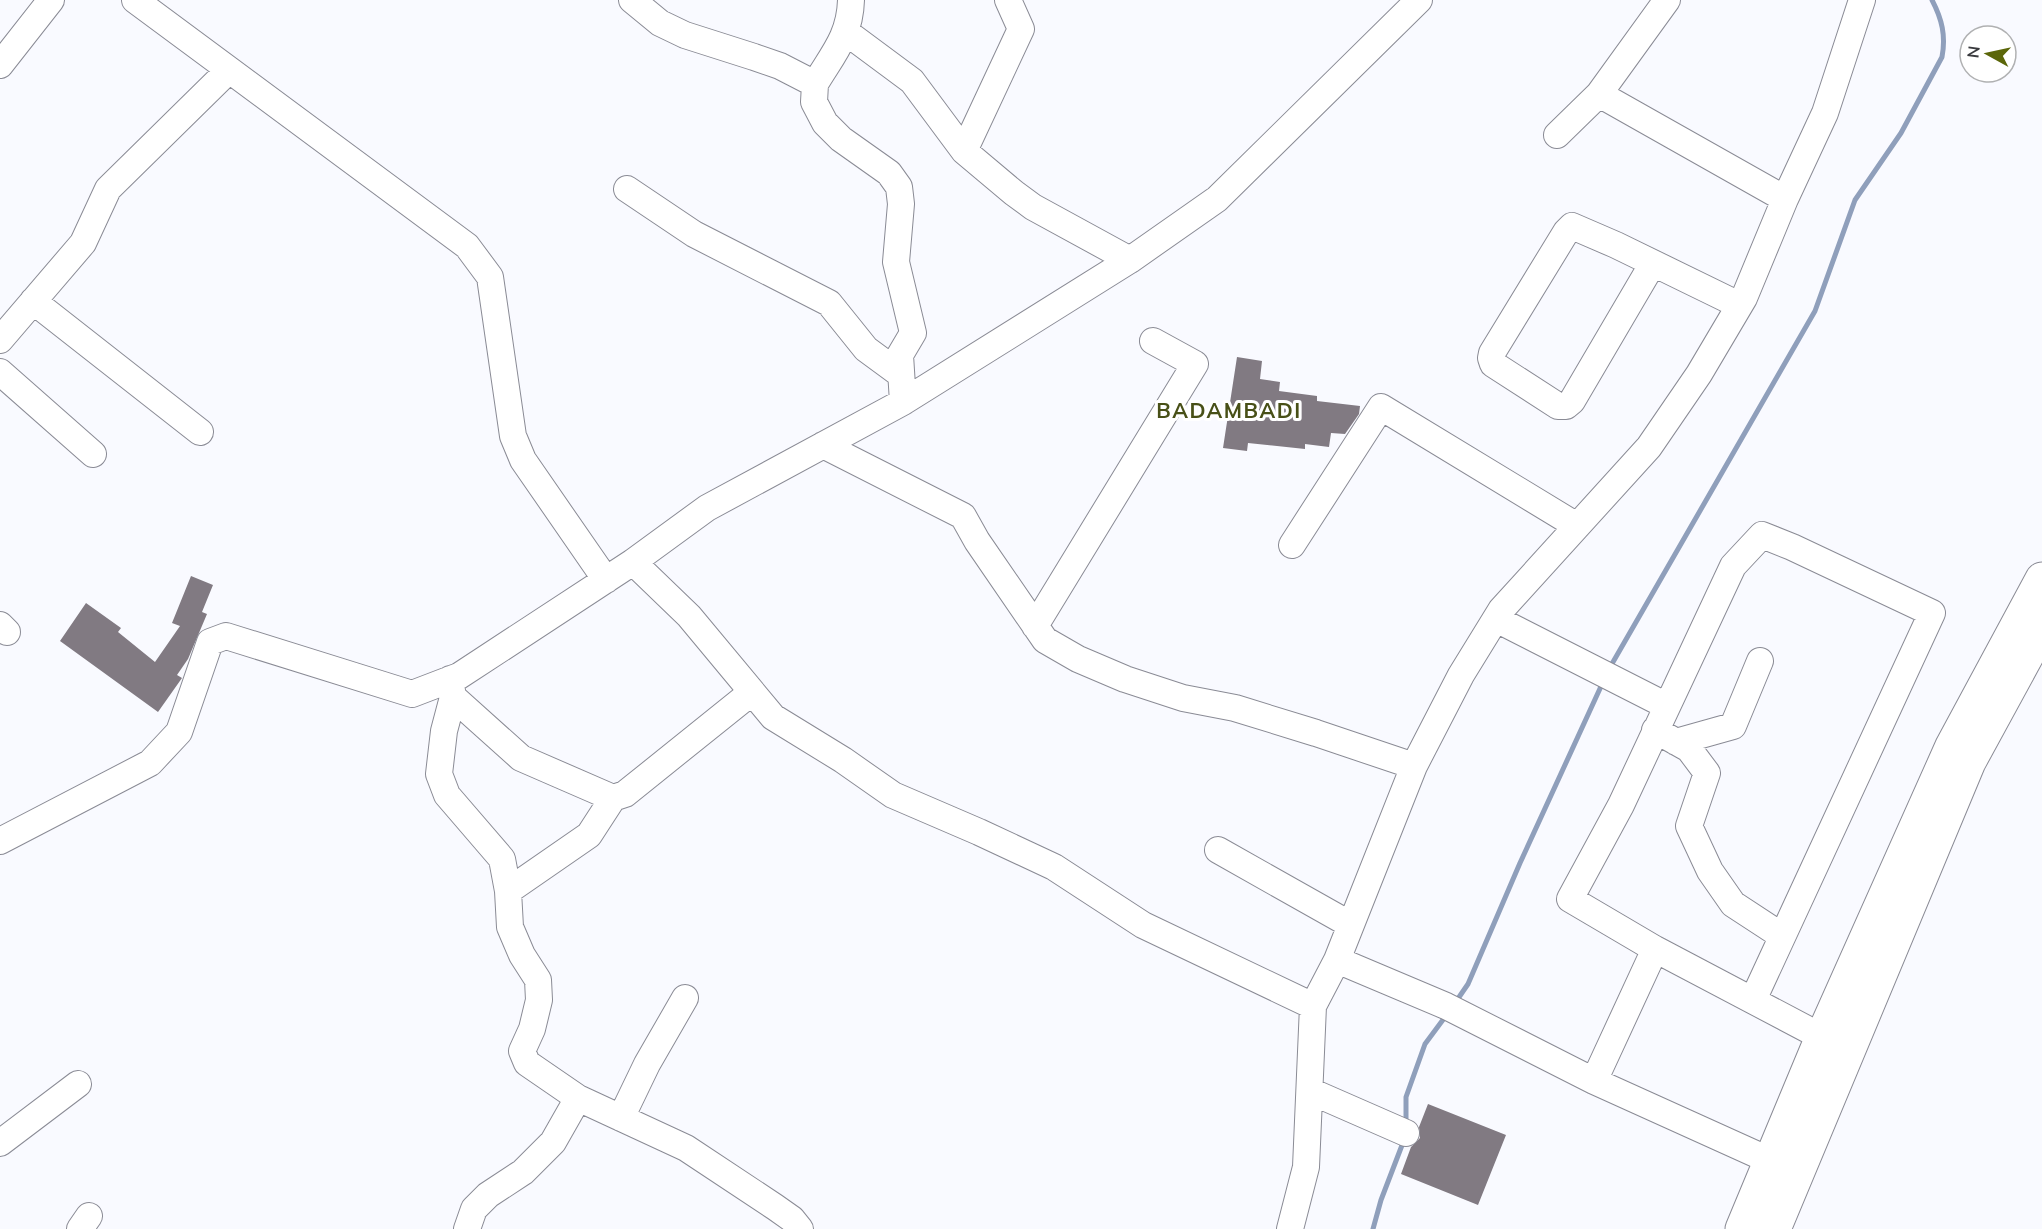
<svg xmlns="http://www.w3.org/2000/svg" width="2042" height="1229" viewBox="0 0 2042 1229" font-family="Mulish,sans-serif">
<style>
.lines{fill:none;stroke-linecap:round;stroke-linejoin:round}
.stream{stroke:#8f9fbb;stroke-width:5}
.building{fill:#817a82}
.minor-casing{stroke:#8a8b95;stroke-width:28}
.major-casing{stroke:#8a8b95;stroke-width:35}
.minor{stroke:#fff;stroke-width:26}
.major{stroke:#fff;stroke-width:33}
.labels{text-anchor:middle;stroke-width:6;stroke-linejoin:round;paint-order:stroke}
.district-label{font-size:21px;font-weight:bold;letter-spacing:1.5px;fill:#485017;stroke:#fff}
</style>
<rect width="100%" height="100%" fill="#f9faff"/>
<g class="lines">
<path class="stream" d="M1609,669l206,-358 40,-111 46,-67 41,-76c4,-21 0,-38 -10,-57
M1455,1003l13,-19 52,-121 83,-181
M1406,1125v-28l19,-53 23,-31
M1373,1229l8,-29 23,-60"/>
</g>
<path class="building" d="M1237,357l25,4 -2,18 20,3 -1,9 38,5v5l43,5 -1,8 -14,20 -14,-1 -2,14 -24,-3v5l-57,-6 -1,8 -24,-3z
M191,576l22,9 -11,27 5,2 -19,45 -11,16 5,3 -24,34 -98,-71 26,-38 35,25 -3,4 37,30 25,-36 -8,-3z
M1428,1104l78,31 -28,70 -77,-31 10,-27 9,-9 -1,-11z"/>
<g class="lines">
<defs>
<path id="minor" d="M135,0l332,246 23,31 23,159 10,24 83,120
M632,0l28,23 25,12 69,22 26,9 35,18 -1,18 11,21 16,16 48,34 10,14 2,17 -5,58 17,71 -13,22 3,47
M846,32l66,49 52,70 50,42 19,14 97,53
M0,65l51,-65
M815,84c18,-30 35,-48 36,-84
M1599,94l186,105
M1557,135l42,-41 68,-94
M964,151l57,-122 -13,-29
M627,189l67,45 135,69 37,46 34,25
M1653,263l-81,138 -6,5h-8l-65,-42 -2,-6 1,-5 74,-121 6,-6 44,19 123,60
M33,301l167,131
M0,340l83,-97 25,-54 121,-119
M0,372l93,82
M823,445l140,71 14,25 68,99 33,19 47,20 58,19 52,10 81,25 98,33
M1292,545l89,-138 196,119
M633,562l56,54 84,101 70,43 50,35 86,37 75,35 89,58 170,81
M1496,619l171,87
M0,625l7,7
M1035,626l160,-262 -42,-23
M450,679l3,18 -9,34 -5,43 8,21 55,64 6,32 2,36 12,28 16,25 1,20 -7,29 -10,22 5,12 51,35 -25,44 -30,30 -35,23 -14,14 -7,20
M453,697l68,61 92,40
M1655,730l34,19 18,24 -18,53 21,45 23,33 49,32
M1676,742l57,-16 27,-65
M0,841l150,-78 29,-31 31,-90 16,-6 186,58 47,-18 174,-114 74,-54 196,-106 227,-142 87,-61 202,-199
M1218,850l133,75
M508,891l81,-56 24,-37 12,-4 127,-102
M1337,960l109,46 148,75 177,80
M1753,1000l179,-387 -140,-66 -30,-12 -29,31 -112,239 -51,94 85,50 167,88
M1594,1081l61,-132
M1310,1091l96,42
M578,1098l108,50 89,59 17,12 8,10
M621,1118l26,-54 38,-66
M0,1143l78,-59
M80,1229l9,-13
M1290,1229l16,-62 7,-161 24,-46 77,-194 47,-91 40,-65 148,-163 50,-73 45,-76 41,-99 40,-86 37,-113"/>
<path id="major" d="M1742,1229l80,-192 130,-291 90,-167
M1774,1229l195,-467 73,-134"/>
</defs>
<use href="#minor" class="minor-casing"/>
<use href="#major" class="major-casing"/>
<use href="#minor" class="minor"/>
<use href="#major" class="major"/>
</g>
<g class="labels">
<g class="district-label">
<text x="1229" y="418">BADAMBADI</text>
</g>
</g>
<g transform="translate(1988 54) rotate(278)"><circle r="28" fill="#ffffff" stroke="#b0b1b2" stroke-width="1.5"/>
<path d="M0-4.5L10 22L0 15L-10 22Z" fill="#5b6609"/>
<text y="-9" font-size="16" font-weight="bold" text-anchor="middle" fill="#3a3b3f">N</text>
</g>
</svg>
